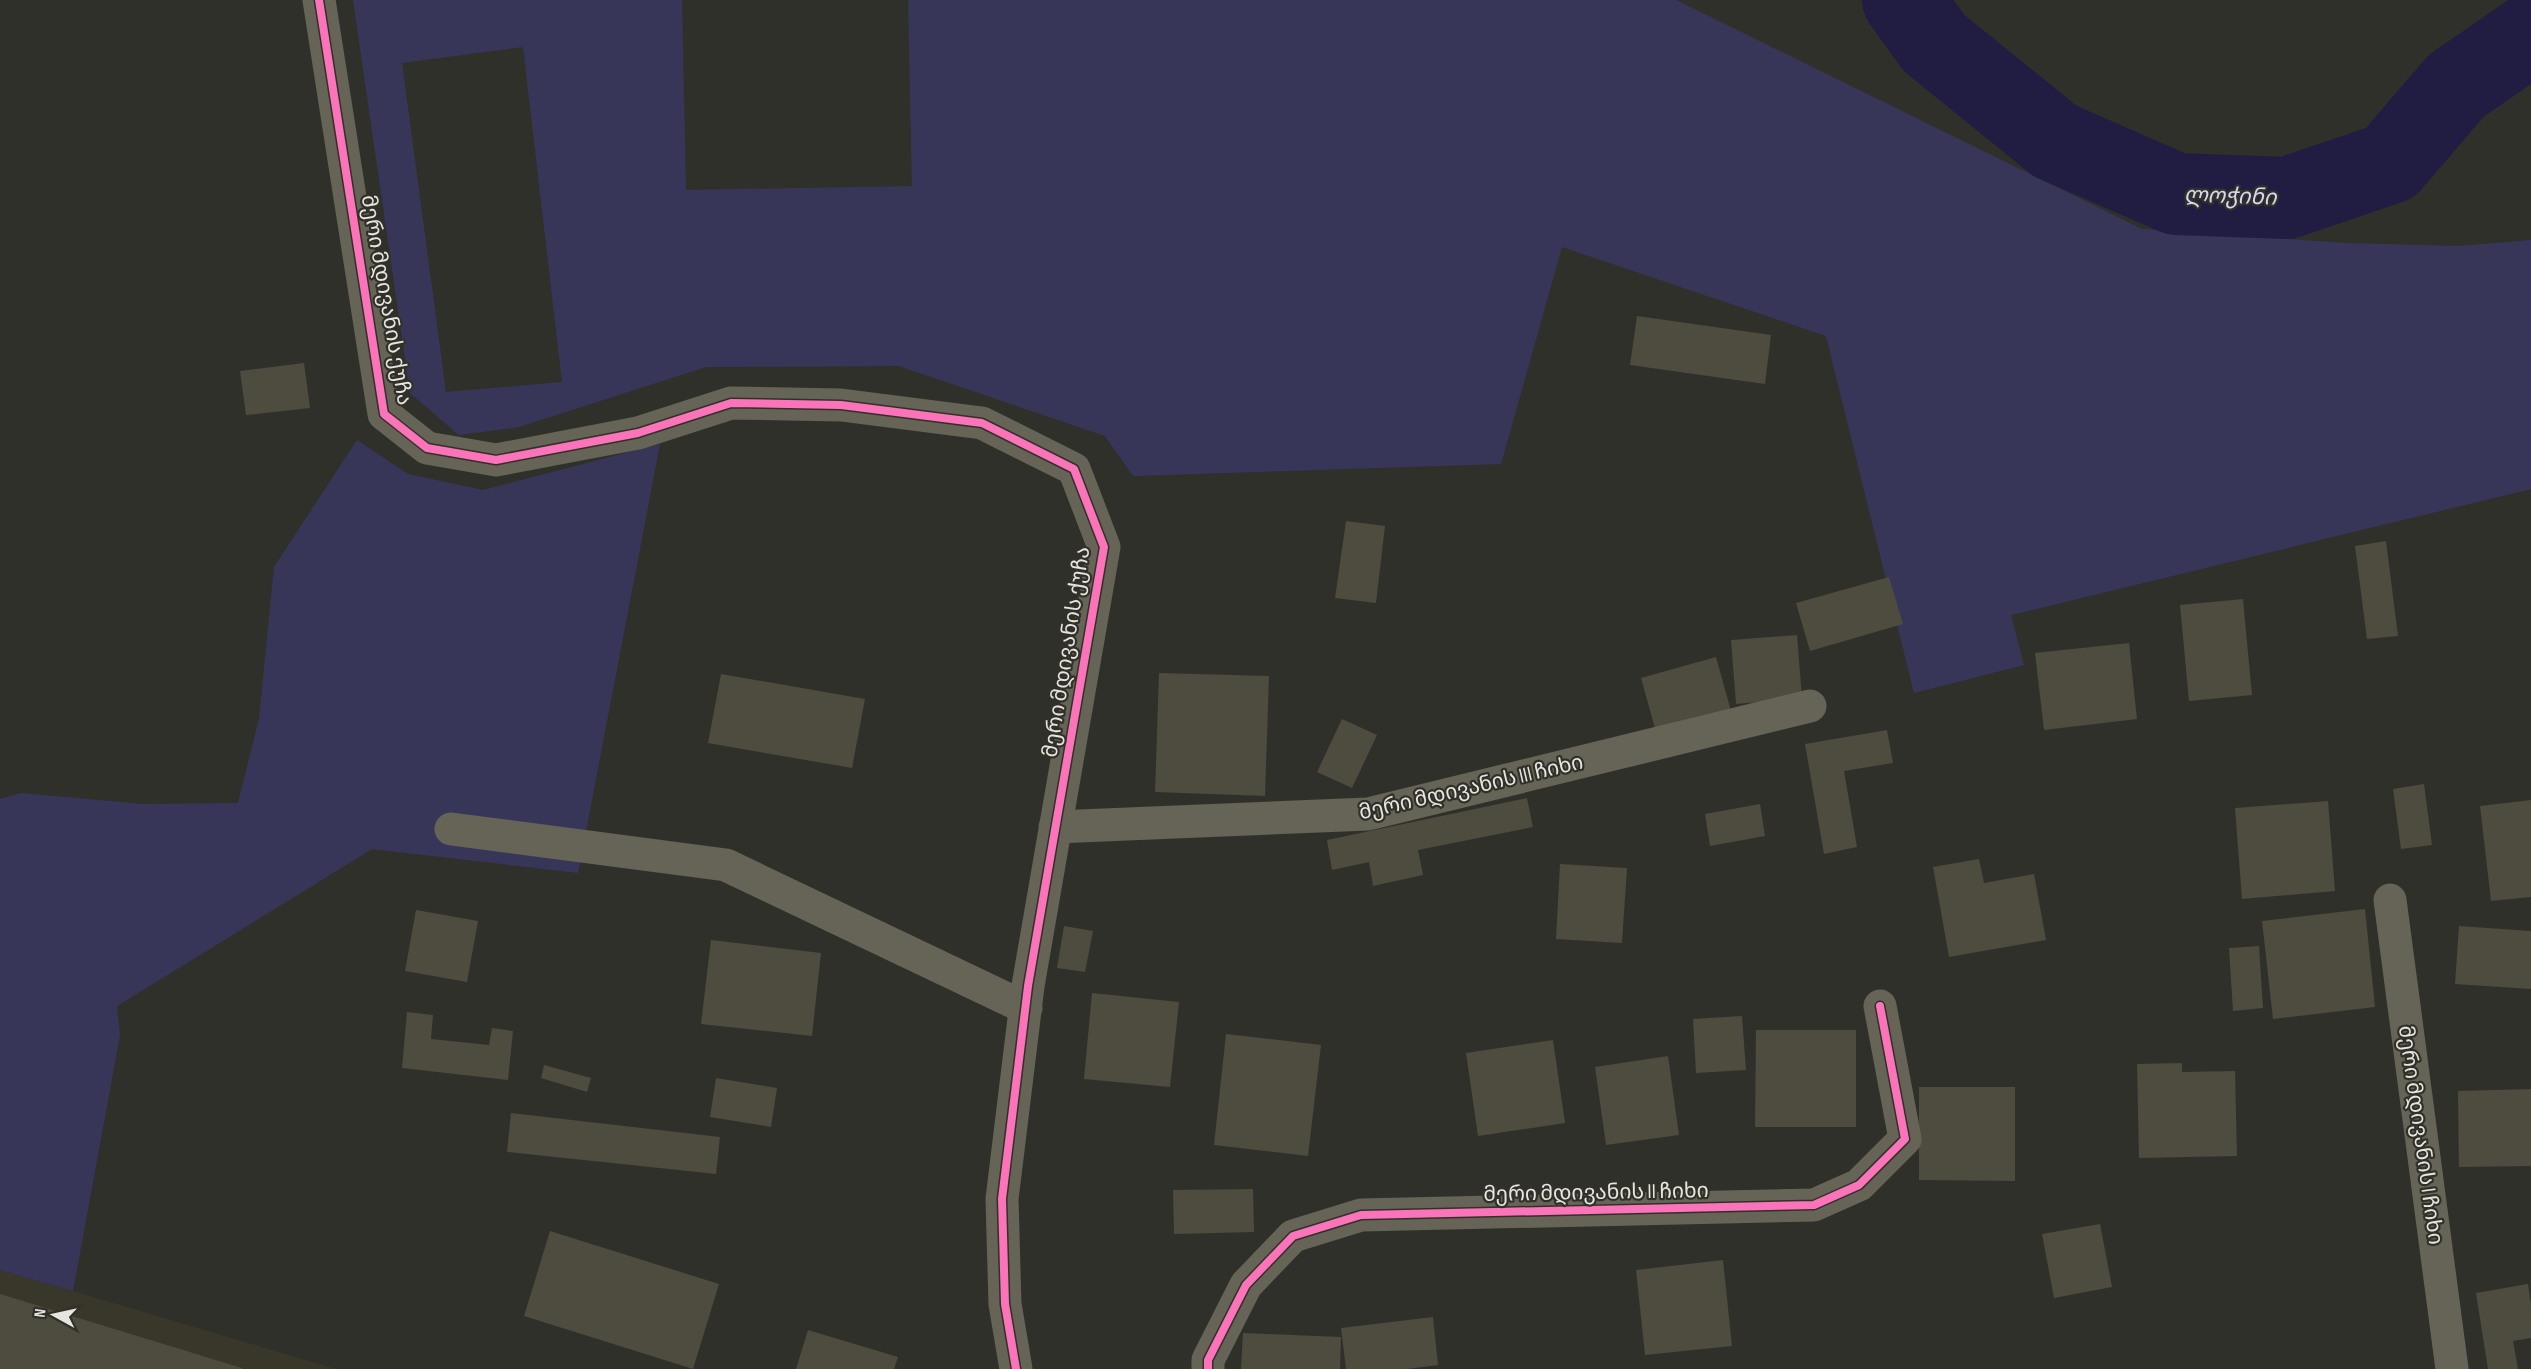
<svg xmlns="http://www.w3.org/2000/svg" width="2531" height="1369" font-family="'Sofia Sans Condensed','Noto Sans Georgian',sans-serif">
<rect width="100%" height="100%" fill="#30302b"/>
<path fill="#39362a" d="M0 1270 73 1291 336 1369H0Z"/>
<path fill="#383658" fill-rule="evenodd" d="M353 0H682L686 190 912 186 908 0H1676L2142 229 2346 243 2459 246 2531 240V489L2011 615 2024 665 1914 693 1826 336 1562 247 1501 464 1133 476 1105 436 899 366 706 367 519 427 459 435 410 393ZM523 47 562 382 446 392 402 63Z
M357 440 408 474 483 490 660 444 578 873 372 849 117 1006 120 1035 73 1291 0 1270V799L21 793 143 804 238 803 259 719 274 567Z"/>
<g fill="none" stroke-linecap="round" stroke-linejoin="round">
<path stroke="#211c42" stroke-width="82" d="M1903 0 1934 43 2055 141 2176 194 2287 198 2390 163 2456 86 2531 34"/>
</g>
<path fill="#4e4b3f" d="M1637 316 1771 335 1765 384 1630 365Z
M304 363 310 408 246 415 240 371Z
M1346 521 1385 526 1376 603 1335 598Z
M2386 541 2398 636 2367 639 2355 546Z
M1889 577 1903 624 1810 651 1796 603Z
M2243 599 2252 695 2189 701 2180 605Z
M1797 635 1802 698 1736 704 1731 640Z
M2129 643 2137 719 2044 730 2035 653Z
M1716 657 1731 711 1656 732 1641 678Z
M1159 673 1269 676 1265 796 1155 792Z
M721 674 865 699 852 768 708 743Z
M1342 719 1377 735 1352 788 1317 772Z
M1887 730 1893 763 1844 771 1857 847 1824 854 1805 744Z
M2424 784 2432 845 2401 849 2393 789Z
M1527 798 1533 827 1418 850 1423 875 1373 886 1369 862 1332 870 1327 840Z
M2531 800V897L2491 901 2480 806Z
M2328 801 2335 891 2242 899 2235 808Z
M1760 804 1765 836 1710 846 1705 814Z
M1979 859 1984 883 2034 874 2046 940 1949 957 1933 867Z
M1560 864 1627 868 1622 943 1556 939Z
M2365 909 2375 1007 2273 1019 2262 921Z
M416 910 478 921 467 982 405 971Z
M1064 926 1093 931 1085 972 1057 968Z
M2459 926 2531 931V989L2455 984Z
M711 940 821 953 812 1036 701 1024Z
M2259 946 2263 1008 2233 1011 2229 948Z
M1092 993 1179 1002 1170 1087 1084 1079Z
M407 1012 433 1015 431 1039 489 1045 492 1028 513 1031 508 1080 402 1068Z
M1742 1016 1746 1070 1696 1073 1693 1019Z
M1756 1030H1856V1127H1755Z
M1226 1034 1321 1045 1308 1156 1214 1145Z
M1553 1040 1565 1123 1478 1136 1466 1053Z
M1668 1056 1679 1135 1606 1145 1595 1067Z
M2182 1063V1072L2235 1071 2237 1156 2139 1158 2137 1064Z
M544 1065 591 1078 587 1092 541 1078Z
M716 1078 777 1088 771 1127 710 1117Z
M1919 1087H2015V1181L1919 1180Z
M2531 1089V1166L2459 1167 2458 1091Z
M511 1113 720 1137 716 1174 507 1152Z
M1253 1189 1254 1232 1174 1234 1173 1190Z
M2100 1224 2112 1287 2054 1298 2042 1234Z
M550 1231 719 1284 693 1369 524 1316Z
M1723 1260 1732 1346 1645 1355 1636 1270Z
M2528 1284 2531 1305V1338L2513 1341 2518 1369H2488L2476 1293Z
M0 1294 242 1368V1369H0Z
M1433 1317 1438 1365 1407 1369H1346L1341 1328Z
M808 1330 898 1357 894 1369H796Z
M1243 1333 1341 1337 1340 1369H1241Z"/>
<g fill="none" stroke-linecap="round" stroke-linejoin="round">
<path stroke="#666456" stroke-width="33" d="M319 0 384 414 427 448 496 460 638 433 731 403 841 405 982 423 1074 469 1104 547 1028 986 1002 1199 1005 1304 1016 1369
M1055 827 1368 814 1810 706
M451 829 726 865 1026 1008
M2390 900 2452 1369
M1208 1369V1360L1246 1285 1293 1236 1361 1215 1814 1205 1859 1185 1905 1139 1880 1006"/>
<g stroke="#323129" stroke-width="11">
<path id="cycleway" d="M319 0 384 414 427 448 496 460 638 433 731 403 841 405 982 423 1074 469 1104 547 1028 986 1002 1199 1005 1304 1016 1369
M1208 1369V1360L1246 1285 1293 1236 1361 1215 1814 1205 1859 1185 1905 1139 1880 1006"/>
</g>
<use href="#cycleway" stroke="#fb73b8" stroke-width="8"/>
</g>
<g text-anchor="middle" stroke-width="4.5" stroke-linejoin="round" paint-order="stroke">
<g font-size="21" fill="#e6e5e0" stroke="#323129">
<text transform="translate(387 300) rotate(80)" y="7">მერი მდივანის ქუჩა</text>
<text transform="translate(1066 652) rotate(-81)" y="7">მერი მდივანის ქუჩა</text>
<text transform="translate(1471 787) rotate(-13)" y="7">მერი მდივანის III ჩიხი</text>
<text transform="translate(2421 1135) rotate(82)" y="7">მერი მდივანის I ჩიხი</text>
<text transform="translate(1596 1192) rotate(-1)" y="7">მერი მდივანის II ჩიხი</text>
</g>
<g font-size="22" font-style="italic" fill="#d6d6f5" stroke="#323129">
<text transform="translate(2230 195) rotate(2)" y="8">ლოჭინი</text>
</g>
</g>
<g transform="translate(54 1315) rotate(278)" stroke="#323129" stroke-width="4.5" paint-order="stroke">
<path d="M0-4.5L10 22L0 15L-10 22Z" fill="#e6e5e0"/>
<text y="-9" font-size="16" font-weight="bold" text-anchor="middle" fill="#e6e5e0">N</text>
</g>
</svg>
